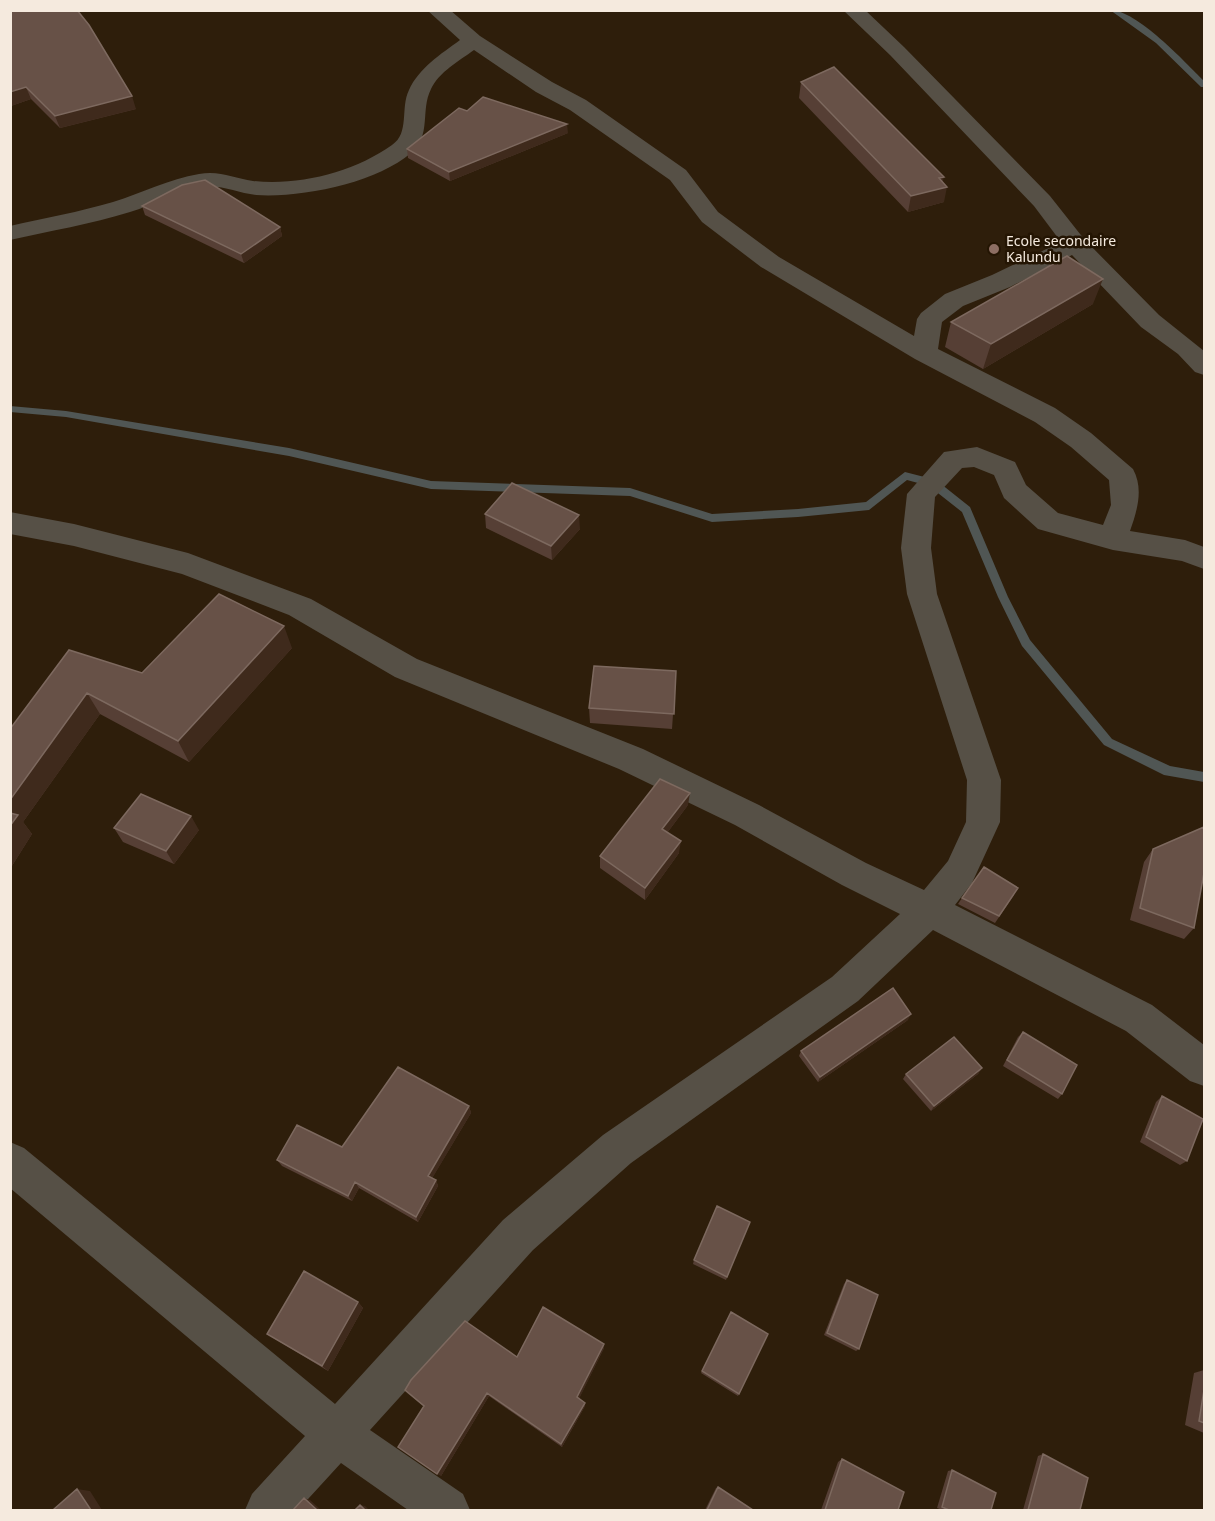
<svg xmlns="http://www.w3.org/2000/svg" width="1215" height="1521" font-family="'Noto Sans',sans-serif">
<rect width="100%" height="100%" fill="#2e1e0b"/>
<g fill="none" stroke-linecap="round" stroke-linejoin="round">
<path fill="#505654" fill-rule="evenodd" d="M1110 10C1137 10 1185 62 1204 81V87H1201L1156 43Z
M10 406 66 411 289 448 431 481 630 488 712 514 798 509 866 502 905 472 936 480 970 507 1008 597 1030 640 1112 739 1170 766 1204 772V782L1164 775 1104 745 1022 646 998 597 962 512 929 486 907 480 869 510 798 517 712 522 630 496 431 489 289 456 66 417 10 412Z"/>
<path fill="#565046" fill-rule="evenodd" d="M427 10H450L480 36 552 82 586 100 686 170 718 212 779 257 914 336 917 319 921 313 945 294 992 275 1061 242 1034 206 890 55 843 10H865L904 47 1050 196 1084 239 1159 315 1204 351V375L1195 372 1178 354 1141 327 1072 255 1010 287 963 306 942 322 938 349 1055 408 1091 433 1133 469C1144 489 1137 511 1130 531L1185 540 1204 547V569L1182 561 1113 550 1038 529 1004 498 994 475 974 467 962 468 935 497 931 548 937 594 1001 780 1000 822 972 883 955 905 1152 1005 1204 1045V1086L1190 1081 1126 1031 933 930 858 1001 631 1163 533 1250 370 1430 463 1494 470 1510H408L341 1463 298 1510H245L252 1494 305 1436 10 1188V1142L24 1148 335 1404 503 1220 603 1135 832 977 900 914 842 885 735 825 619 769 395 677 289 615 182 574 74 546 10 534V512L74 524 188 553 311 599 417 659 643 749 759 805 866 863 924 890 948 861 966 822 967 780 907 594 901 548 907 494 944 452 977 447 1015 462 1026 485 1058 513 1103 525 1111 505 1109 480 1071 447 1035 422 915 359 761 267 702 222 670 180 570 110 536 92 474 50C459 61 439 72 431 89 420 111 432 135 411 153 376 183 302 198 256 195 236 193 219 183 198 188 175 193 153 205 130 212 91 224 50 231 10 240V226C45 218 79 212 113 202 142 193 169 179 199 174 219 170 234 178 253 181 300 186 354 172 392 145 410 133 400 108 409 90 419 68 441 54 460 40Z"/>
</g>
<path fill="#563f35" d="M10 10 136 109 60 128 31 99 11 106Z
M801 82 943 181 944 202 908 212 799 98Z
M568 133 450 181 408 158 407 149Z
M142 206 280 227 282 236 244 263 145 215Z
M1093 304 983 369 945 347 951 322Z
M485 514 580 529 552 560 486 528Z
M292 648 189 762 100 714 23 822 32 834 10 869V729L69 650 142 673Z
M676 671 672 729 590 723 589 708Z
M688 805 667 833 679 853 645 900 600 868V856Z
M114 828 199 830 174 864 123 842Z
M1153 849 1194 928 1184 939 1130 920 1144 862Z
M1014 895 995 923 958 904 962 898Z
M908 1020 818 1082 799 1056 801 1051Z
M1023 1032 1062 1094 1058 1099 1003 1066 1018 1037Z
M982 1068 978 1074 931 1111 903 1079 906 1074Z
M1162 1096 1187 1161 1180 1165 1140 1142 1156 1102Z
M469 1106 471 1113 432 1178 436 1180 438 1186 418 1222 359 1188 352 1201 282 1166 277 1160 342 1147Z
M750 1222 726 1280 693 1264 694 1260Z
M847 1280 859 1349 856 1351 824 1335 844 1284Z
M358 1302 363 1308 328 1371 267 1334Z
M731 1312 739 1394 738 1396 701 1373Z
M604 1344V1348L579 1398 585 1406 562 1447 489 1396 441 1476 424 1406 517 1357Z
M1204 1370V1433L1185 1425 1194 1373Z
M1043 1454 1080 1510H1023L1038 1456Z
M842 1459 898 1510H821L838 1462Z
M952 1470 991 1510H943L937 1508 948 1471Z
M718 1487 753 1510H705L716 1488Z"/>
<path fill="#3f2a1c" d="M26 87 31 99 11 106 10 92Z
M132 96 136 109 60 128 55 116Z
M567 124 568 133 450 181 449 172Z
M944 177 941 188 947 187 944 202 908 212 911 196 939 178Z
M280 227 282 236 244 263 241 254Z
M1103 279 1093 304 983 369 991 344Z
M579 515 580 529 552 560 551 546Z
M284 626 292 648 189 762 178 741Z
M87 693 100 714 23 822 32 834 10 869V800Z
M690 793 688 805 661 841 662 829Z
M191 816 199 830 174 864 166 851Z
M681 841 679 853 645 900V888Z
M911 1014 908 1020 818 1082 820 1077Z
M982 1068 978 1074 931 1111 934 1106Z
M469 1106 471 1113 430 1182 428 1176Z
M436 1180 438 1186 418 1222 416 1217Z
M355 1182 359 1188 352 1201 348 1196Z
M358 1302 363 1308 328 1371 322 1366Z
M604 1344V1348L578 1401 577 1397Z
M487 1393 489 1396 441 1476 437 1474Z
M585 1403V1406L562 1447 561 1444Z
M77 1489 90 1491 102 1510H91Z
M304 1498 310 1500 321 1510H317Z
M360 1505 365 1506 369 1510H365Z"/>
<path fill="#675147" stroke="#7d695f" stroke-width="1.5" d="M10 10H77L89 25 132 96 55 116 26 87 10 92Z
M834 67 944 177 939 178 947 187 911 196 801 82Z
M483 97 567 124 449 172 407 149 459 108 467 111Z
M205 180 280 227 241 254 142 206 182 185Z
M1067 256 1103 279 991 344 951 322Z
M512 483 579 515 551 546 485 514Z
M219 594 284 626 178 741 87 693 10 800V729L69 650 142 673Z
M594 666 676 671 674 714 589 708Z
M660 779 690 793 662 829 681 841 645 888 600 856Z
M141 794 191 816 166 851 114 828Z
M10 813 18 815 10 826Z
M1204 827V873L1194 928 1140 908 1153 849Z
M984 867 1018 888 999 916 962 898Z
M893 988 911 1014 820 1077 801 1051Z
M1023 1032 1077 1065 1062 1094 1007 1060Z
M954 1037 982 1068 934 1106 906 1074Z
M398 1067 469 1106 428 1176 436 1180 416 1217 355 1182 348 1196 277 1160 297 1125 342 1147Z
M1162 1096 1203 1119 1187 1161 1146 1137Z
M717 1206 750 1222 727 1277 694 1260Z
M304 1271 358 1302 322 1366 267 1334Z
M847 1280 878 1295 859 1349 827 1333Z
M543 1307 604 1344 577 1397 585 1403 561 1444 487 1393 437 1474 398 1447 424 1406 405 1390 411 1380 465 1321 517 1357Z
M731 1312 768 1334 739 1394 702 1371Z
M1204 1390V1423L1199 1421Z
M1043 1454 1088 1478 1080 1510H1028Z
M842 1459 904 1492 898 1510H825Z
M952 1470 996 1493 991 1510H949L942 1507Z
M718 1487 753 1510H707Z
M77 1489 91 1510H53Z
M304 1498 317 1510H290H293Z
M360 1505 365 1510H355Z"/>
<circle fill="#8d6e63" stroke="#241503" stroke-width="2" cx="994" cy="249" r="6"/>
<g text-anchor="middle" stroke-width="5" stroke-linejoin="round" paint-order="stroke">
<g font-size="14" fill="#f5eade" stroke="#241503" text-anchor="start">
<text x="1006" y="246">Ecole secondaire<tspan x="1006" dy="16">Kalundu</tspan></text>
</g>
</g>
<rect width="1215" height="1521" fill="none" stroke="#f5eade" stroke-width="24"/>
</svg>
